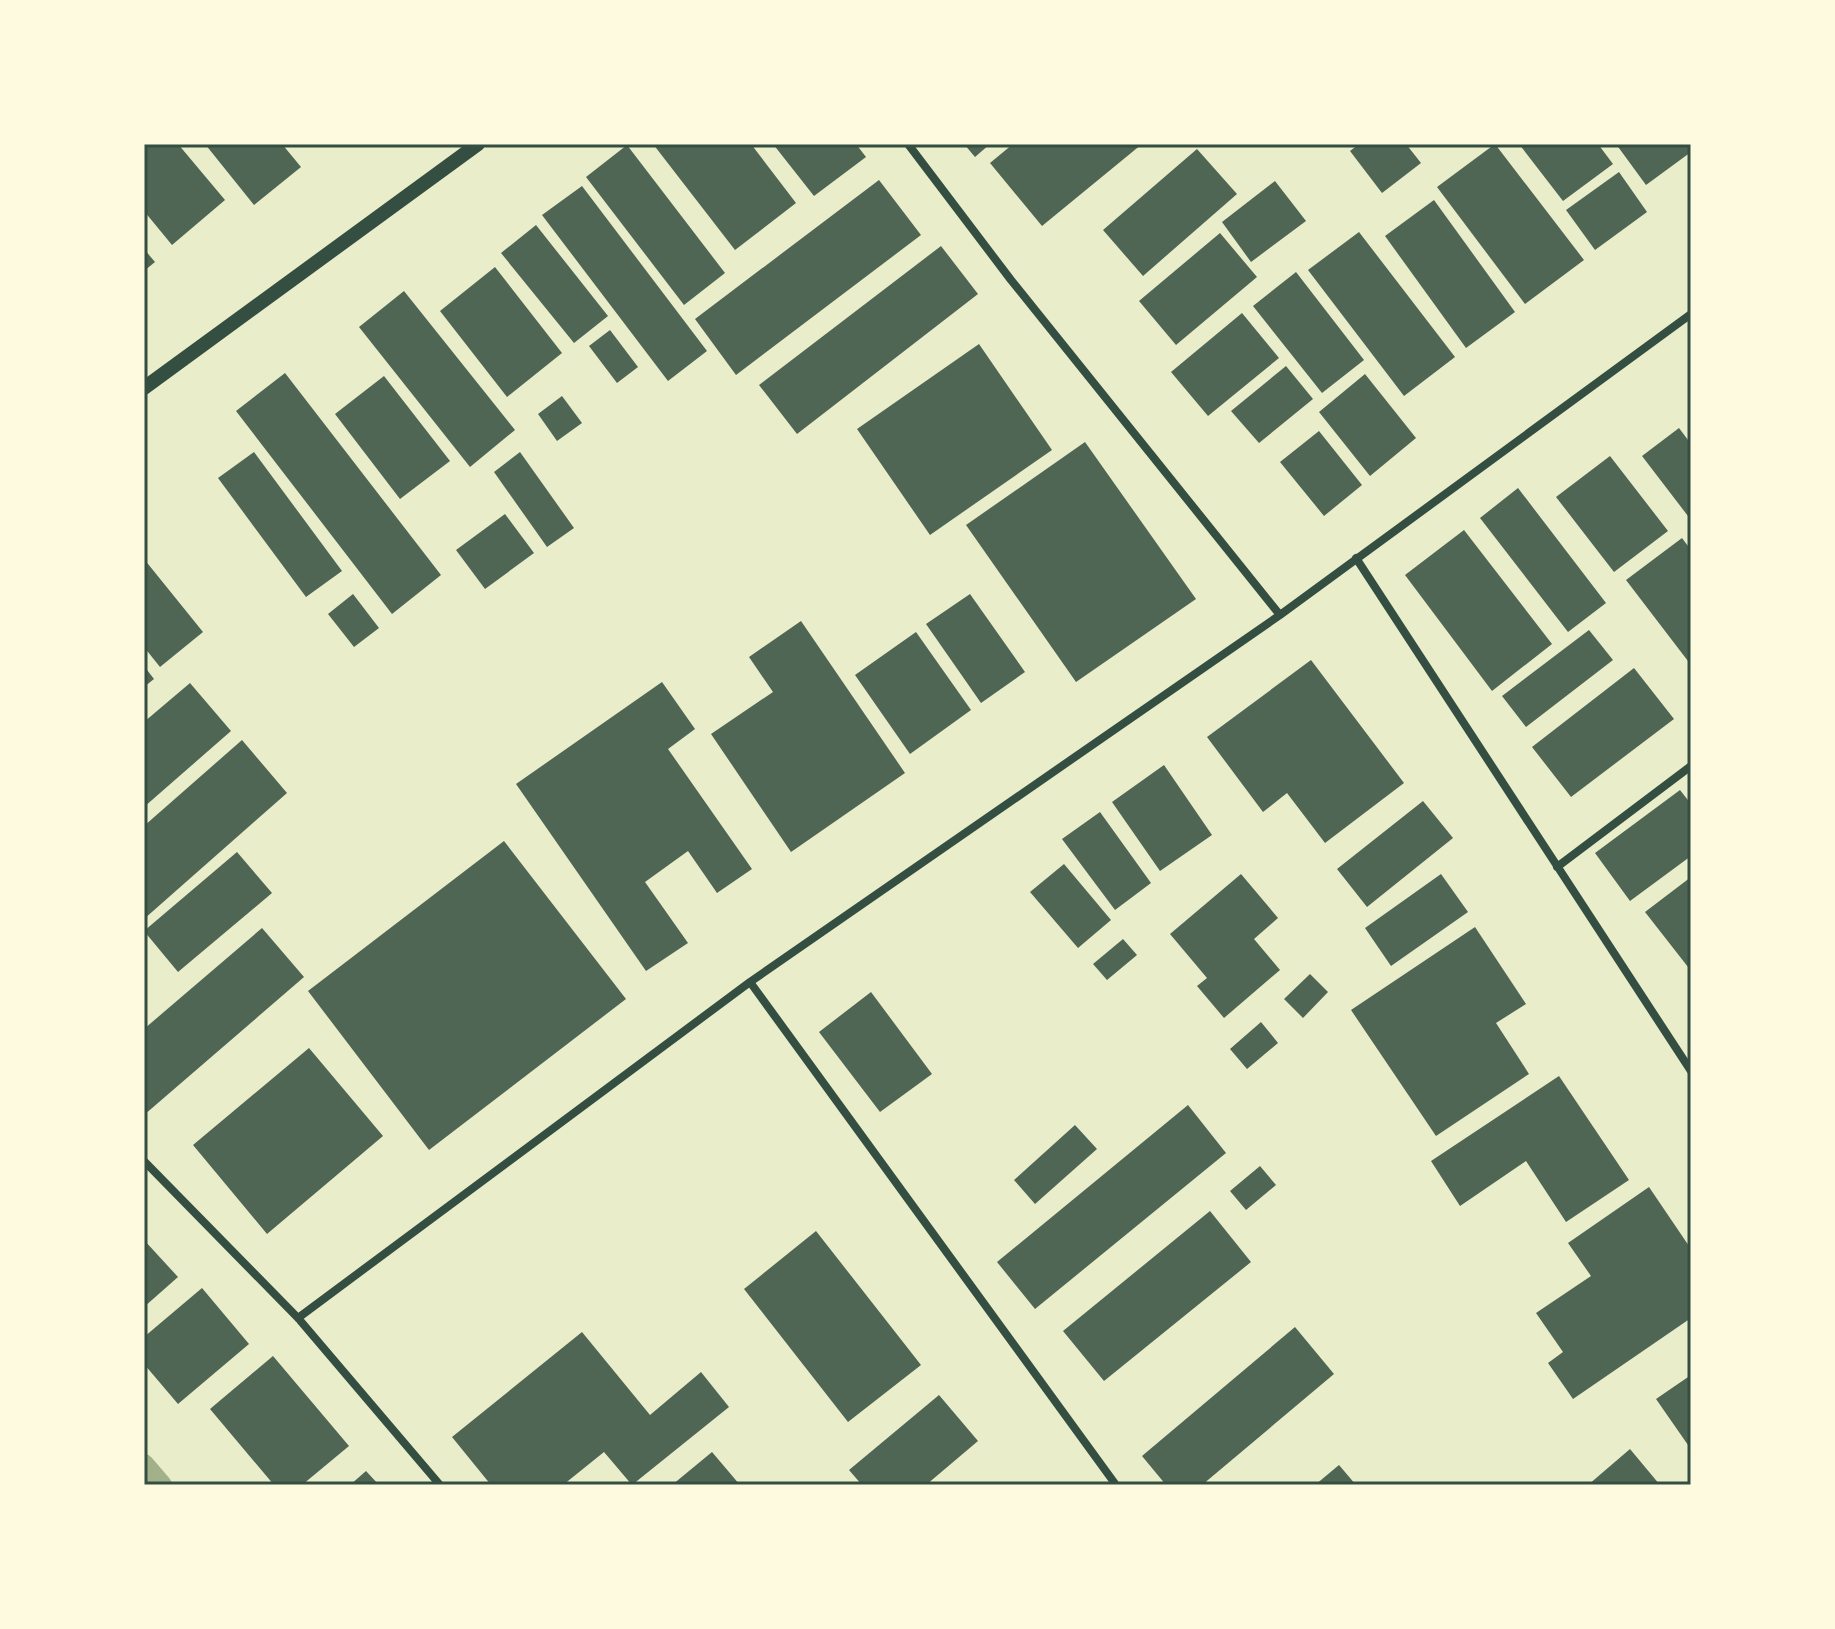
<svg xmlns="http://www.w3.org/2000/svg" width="1835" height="1629" font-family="Figtree,sans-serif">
<rect width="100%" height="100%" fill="#e9edc9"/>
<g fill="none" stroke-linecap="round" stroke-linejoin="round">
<path stroke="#a3b18a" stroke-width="20" d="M144 1464 162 1485"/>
</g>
<path fill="#4f6655" d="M144 144H178L225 200 172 245 144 211Z
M205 144H282L301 167 254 205Z
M653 144H751L796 203 735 250Z
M773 144H856L866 157 814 196Z
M964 144H990L975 157Z
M1013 144H1142L1042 226 990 163Z
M1359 144H1406L1421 163 1382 193 1350 151Z
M1495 144 1584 260 1525 304 1437 187Z
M1519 144H1598L1613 164 1563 201Z
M1616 144H1691V152L1646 185Z
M627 145 725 273 684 305 586 177Z
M1197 149 1237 194 1143 276 1103 230Z
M1619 172 1647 212 1595 250 1566 210Z
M879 180 921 235 736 375 695 319Z
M1275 181 1306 221 1251 262 1222 222Z
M582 186 707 351 668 381 542 215Z
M1434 200 1515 312 1466 348 1385 236Z
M536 225 608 316 574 343 501 253Z
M1359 232 1455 357 1404 396 1308 270Z
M1220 233 1257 277 1176 345 1139 301Z
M941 246 978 294 797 434 759 385Z
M144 249 155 262 144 271Z
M495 267 562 353 507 397 440 311Z
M1296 272 1364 360 1322 393 1253 306Z
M404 291 515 430 470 467 359 327Z
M1242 313 1279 358 1208 416 1171 372Z
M610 330 638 367 617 383 589 346Z
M979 344 1052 450 930 535 857 429Z
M1286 366 1313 399 1259 443 1231 411Z
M285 373 441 575 392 614 236 411Z
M1365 374 1416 438 1370 476 1319 412Z
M384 376 450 461 400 499 335 414Z
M562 396 582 423 557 441 538 414Z
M1679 428 1691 444V520L1642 456Z
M1319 431 1362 485 1324 516 1280 462Z
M1085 442 1196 599 1076 682 966 525Z
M254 452 342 571 306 597 218 478Z
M520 452 574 528 547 547 494 472Z
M1610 456 1668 531 1614 572 1556 497Z
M1518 488 1606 603 1568 632 1480 518Z
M505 514 534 553 485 589 456 550Z
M1464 530 1552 644 1492 691 1405 575Z
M1682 538 1691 550V665L1626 580Z
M144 559 203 632 160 667 144 647Z
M353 594 379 628 354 647 328 614Z
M970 594 1025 672 981 703 926 624Z
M801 621 905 773 791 852 711 734 773 692 749 657Z
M1589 630 1613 660 1526 727 1502 696Z
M916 632 971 710 910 754 855 675Z
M1311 660 1404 783 1325 843 1287 793 1263 812 1207 737Z
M144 666 154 679 144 687Z
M1634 668 1674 719 1571 797 1532 747Z
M662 682 695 729 668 749 752 869 717 893 688 851 645 882 688 943 646 971 516 784Z
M190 683 231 731 144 807V722Z
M242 740 287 793 144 919V826Z
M1164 765 1212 835 1160 871 1112 802Z
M1680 790 1691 804V856L1630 901 1595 853Z
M1423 801 1453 838 1367 907 1337 869Z
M1100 812 1151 883 1115 910 1062 839Z
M504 841 626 999 429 1150 308 991Z
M237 852 272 893 178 972 144 931Z
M1064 864 1111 920 1078 948 1030 892Z
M1241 874 1278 918 1254 939 1280 970 1224 1018 1197 986 1207 978 1170 934Z
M1441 874 1468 912 1391 966 1365 928Z
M1691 877V965L1688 967 1645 912Z
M1475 927 1526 1004 1496 1023 1529 1074 1436 1136 1351 1010Z
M262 928 304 977 144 1115V1029Z
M1123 939 1137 955 1107 980 1093 964Z
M1310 974 1328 992 1303 1018 1284 999Z
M871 992 932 1074 880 1112 819 1032Z
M1261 1022 1278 1043 1247 1069 1230 1049Z
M309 1048 383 1136 267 1234 193 1145Z
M1559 1076 1629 1180 1566 1222 1526 1161 1460 1206 1431 1161Z
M1188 1105 1226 1153 1035 1309 997 1262Z
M1075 1125 1097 1149 1035 1204 1014 1180Z
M1260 1166 1276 1185 1246 1210 1230 1191Z
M1649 1187 1691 1249V1318L1573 1399 1548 1363 1563 1352 1536 1313 1591 1276 1568 1243Z
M1210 1211 1251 1262 1104 1381 1063 1331Z
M816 1231 921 1365 848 1422 744 1289Z
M144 1240 178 1277 144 1307Z
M202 1288 249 1344 178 1404 144 1364V1337Z
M1295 1327 1334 1374 1202 1485H1166L1142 1456Z
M582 1332 650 1415 701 1372 729 1407 632 1485 604 1452 563 1485H491L452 1437Z
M273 1356 349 1446 302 1485H274L210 1409Z
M1691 1375V1443L1688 1445 1656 1399Z
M939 1395 978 1441 926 1485H862L849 1470Z
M1630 1449 1660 1485H1588Z
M712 1452 740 1485H672Z
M1339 1465 1356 1485H1315Z
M366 1471 379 1485H350Z"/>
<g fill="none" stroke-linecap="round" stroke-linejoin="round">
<path stroke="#344e41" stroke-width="8" d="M908 144 1011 280 1280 615
M1356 558 1691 1071
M1557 867 1691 766
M750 982 1116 1485
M144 1161 298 1318 440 1485
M298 1318 750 982 1280 615 1691 314"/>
<path stroke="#344e41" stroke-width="14" d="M144 388 478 144"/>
</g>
<rect width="1835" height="1629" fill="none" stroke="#fefae0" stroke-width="292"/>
<rect x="146" y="146" width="1543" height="1337" fill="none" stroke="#344e41" stroke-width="3"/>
</svg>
